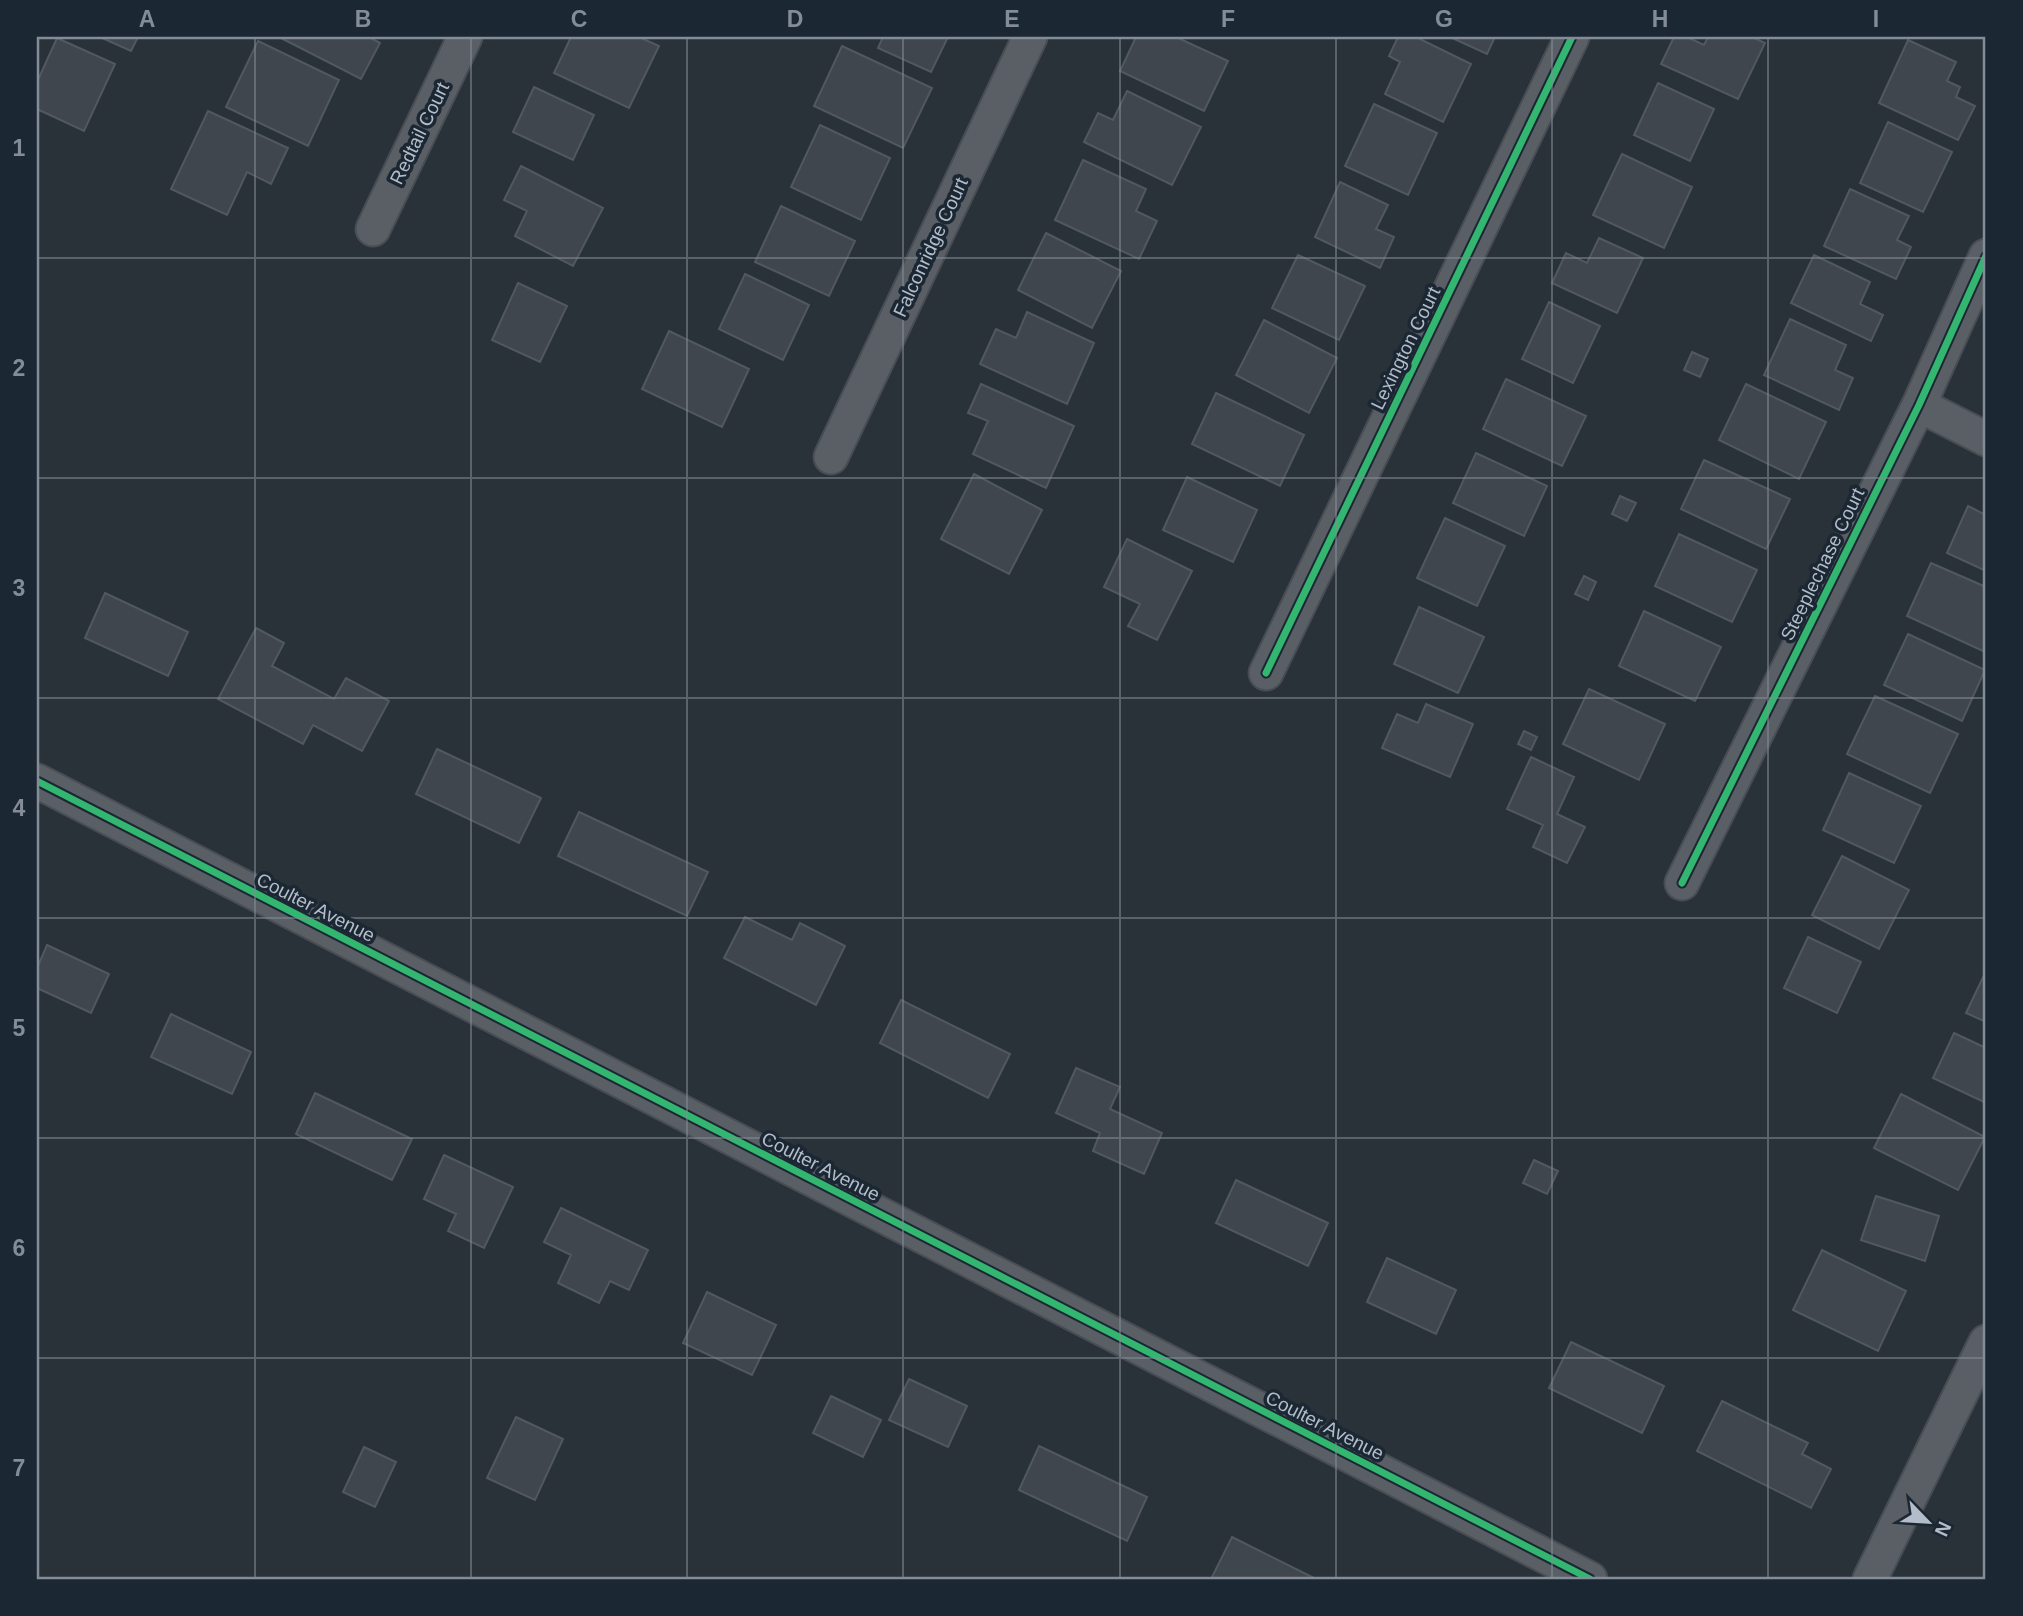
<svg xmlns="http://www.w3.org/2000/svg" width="2023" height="1616" font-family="Arial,sans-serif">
<rect width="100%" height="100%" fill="#293139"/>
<path fill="#40464d" stroke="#515860" stroke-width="2" d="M100 37H138L131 51Z
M279 37H369L380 43 361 79Z
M571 37H639L659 46 629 108 554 73Z
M883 37H948L931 72 878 48Z
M1136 37H1176L1228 61 1204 111 1120 71Z
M1398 37H1416L1471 64 1443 122 1385 94 1400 62 1389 56Z
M1450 37H1495L1487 54Z
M1674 37H1687L1704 45 1708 37H1752L1765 43 1738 99 1661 64Z
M57 38 115 64 84 131 37 109V82Z
M1908 40 1956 62 1947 81 1960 87 1956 97 1975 106 1958 140 1879 103Z
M258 41 339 80 308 146 226 107Z
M842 46 932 88 903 148 814 106Z
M1658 83 1714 109 1690 161 1634 135Z
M534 87 594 115 573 160 513 132Z
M1127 91 1201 127 1172 185 1084 142 1098 113 1113 120Z
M1374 104 1437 133 1408 195 1345 166Z
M208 111 288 148 271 184 247 172 227 215 171 189Z
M1888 122 1952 152 1923 212 1860 183Z
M820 125 890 158 861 220 791 187Z
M1622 154 1692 187 1664 248 1593 215Z
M1083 160 1146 189 1136 211 1157 221 1139 259 1055 220Z
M521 166 603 208 573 266 515 236 527 211 504 200Z
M1340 182 1388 205 1376 229 1394 237 1380 268 1315 237Z
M1850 189 1909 216 1897 240 1911 247 1896 279 1824 246Z
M781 206 855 241 829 296 755 262Z
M1046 233 1121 271 1092 328 1018 290Z
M1599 238 1643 258 1617 313 1552 283 1566 253 1587 263Z
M1298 255 1365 286 1339 340 1272 308Z
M1814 255 1870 282 1860 304 1883 315 1871 341 1791 303Z
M745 274 809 305 783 360 719 329Z
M518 283 567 306 540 362 492 340Z
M1549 302 1600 326 1573 383 1522 359Z
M1027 312 1094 343 1067 404 980 364 996 329 1016 338Z
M1790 319 1846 345 1835 370 1853 378 1839 410 1764 375Z
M1264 320 1337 358 1309 413 1236 375Z
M669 331 749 369 722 427 642 389Z
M1692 352 1708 359 1700 377 1684 370Z
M1506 379 1586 416 1562 466 1483 429Z
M981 384 1074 426 1046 488 973 454 988 421 968 413Z
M1746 384 1826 422 1799 479 1719 440Z
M1216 393 1304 435 1280 486 1192 444Z
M1476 453 1547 486 1524 536 1453 503Z
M1704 460 1790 499 1766 549 1681 509Z
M974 474 1042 510 1009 574 941 539Z
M1187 477 1257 510 1233 562 1163 530Z
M1620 496 1636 503 1627 521 1612 514Z
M1968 506 1986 515V571L1947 553Z
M1445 518 1505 546 1477 606 1417 578Z
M1679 534 1757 570 1732 622 1655 586Z
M1127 539 1192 571 1157 640 1128 626 1140 604 1104 587Z
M1931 563 1986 587 1985 652 1907 616Z
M1584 576 1596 582 1588 600 1575 594Z
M105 593 188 632 168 676 85 638Z
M1419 607 1484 637 1458 693 1394 664Z
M1644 611 1721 647 1695 701 1619 666Z
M256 628 284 643 272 666 334 699 346 678 389 701 362 751 313 725 303 744 218 699Z
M1908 634 1985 670 1962 721 1884 685Z
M1589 689 1665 724 1639 780 1563 744Z
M1875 696 1958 734 1930 793 1847 754Z
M1426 704 1473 724 1450 777 1382 748 1397 714 1418 723Z
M1524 731 1537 737 1531 750 1518 744Z
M437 749 541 798 519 843 416 794Z
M1531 757 1574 777 1557 814 1585 827 1567 863 1533 847 1543 825 1507 809Z
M1849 773 1921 806 1894 863 1823 830Z
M579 812 708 872 687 916 558 856Z
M1842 856 1909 890 1879 949 1812 915Z
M745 917 792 940 800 923 845 946 816 1005 724 958Z
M1808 937 1861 962 1837 1013 1784 988Z
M47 945 109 974 91 1013 37 988V968Z
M1986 971V1022L1966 1013Z
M901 1000 1010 1054 988 1098 880 1043Z
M171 1014 251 1052 232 1094 151 1057Z
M1954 1033 1986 1048V1103L1933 1078Z
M1076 1068 1120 1087 1110 1109 1162 1133 1144 1174 1093 1151 1100 1133 1056 1113Z
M315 1093 412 1139 392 1180 296 1134Z
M1901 1094 1985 1137 1958 1190 1874 1148Z
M444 1155 513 1187 484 1248 448 1231 456 1214 424 1199Z
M1534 1160 1558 1171 1547 1194 1523 1183Z
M1236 1180 1328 1223 1308 1266 1216 1223Z
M1876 1196 1939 1216 1925 1261 1861 1240Z
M561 1208 648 1250 629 1290 610 1281 599 1303 558 1283 571 1255 544 1242Z
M1822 1250 1906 1291 1878 1351 1793 1310Z
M1387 1258 1456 1290 1436 1334 1367 1302Z
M707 1292 776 1325 752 1375 683 1343Z
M1571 1342 1664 1386 1642 1433 1549 1388Z
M909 1379 967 1406 948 1447 889 1420Z
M831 1396 881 1420 863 1457 813 1433Z
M1722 1401 1808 1443 1802 1454 1831 1469 1811 1508 1697 1451Z
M516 1417 563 1439 535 1500 487 1478Z
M1039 1446 1147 1497 1127 1541 1019 1490Z
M364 1447 396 1462 375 1507 343 1492Z
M1232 1537 1316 1579H1211Z"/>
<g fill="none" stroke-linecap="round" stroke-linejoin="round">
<g stroke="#484d53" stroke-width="37">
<path id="street" d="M373 229 465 37
M1919 405 1986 439
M831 457 1030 37
M1266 673 1572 37
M37 781 1590 1579
M1682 883 1919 405 1986 256
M1870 1579 1986 1342"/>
</g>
<use href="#street" stroke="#5a5f66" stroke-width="33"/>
<g stroke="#1c2734" stroke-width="11">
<path id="cycleway" d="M1266 673 1572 37
M37 781 1590 1579
M1682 883 1919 405 1986 256"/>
</g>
<use href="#cycleway" stroke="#33b770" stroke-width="7"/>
</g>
<path fill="none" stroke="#838c97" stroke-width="2" stroke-opacity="0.55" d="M255 37V1579M471 37V1579M687 37V1579M903 37V1579M1120 37V1579M1336 37V1579M1552 37V1579M1768 37V1579M37 258H1986M37 478H1986M37 698H1986M37 918H1986M37 1138H1986M37 1358H1986"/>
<g text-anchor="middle" stroke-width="7" stroke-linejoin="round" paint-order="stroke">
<g font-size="19" fill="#b3bdca" stroke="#1c2734">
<text transform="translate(419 133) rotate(-64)" y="7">Redtail Court</text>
<text transform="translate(930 247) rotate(-65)" y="7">Falconridge Court</text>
<text transform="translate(1405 348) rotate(-64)" y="7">Lexington Court</text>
<text transform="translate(1822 564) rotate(-64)" y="7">Steeplechase Court</text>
<text transform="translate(316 907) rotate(27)" y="7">Coulter Avenue</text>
<text transform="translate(821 1166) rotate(27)" y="7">Coulter Avenue</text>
<text transform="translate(1325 1425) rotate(27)" y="7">Coulter Avenue</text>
</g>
</g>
<rect width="2023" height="1616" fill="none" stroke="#1c2734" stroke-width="77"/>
<g transform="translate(1928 1522) rotate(115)" stroke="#1c2734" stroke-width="5" paint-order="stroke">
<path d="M0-5L12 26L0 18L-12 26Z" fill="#b3bdca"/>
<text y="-10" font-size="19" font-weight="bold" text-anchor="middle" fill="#b3bdca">N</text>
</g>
<rect x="38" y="38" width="1946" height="1540" fill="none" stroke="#838c97" stroke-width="2.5"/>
<g font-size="23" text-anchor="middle" font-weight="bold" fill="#838c97">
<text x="147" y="27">A</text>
<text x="363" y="27">B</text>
<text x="579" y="27">C</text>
<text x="795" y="27">D</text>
<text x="1012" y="27">E</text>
<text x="1228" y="27">F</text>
<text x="1444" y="27">G</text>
<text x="1660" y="27">H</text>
<text x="1876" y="27">I</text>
<text x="19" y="156">1</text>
<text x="19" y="376">2</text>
<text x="19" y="596">3</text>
<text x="19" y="816">4</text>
<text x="19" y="1036">5</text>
<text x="19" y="1256">6</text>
<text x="19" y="1476">7</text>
</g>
</svg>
